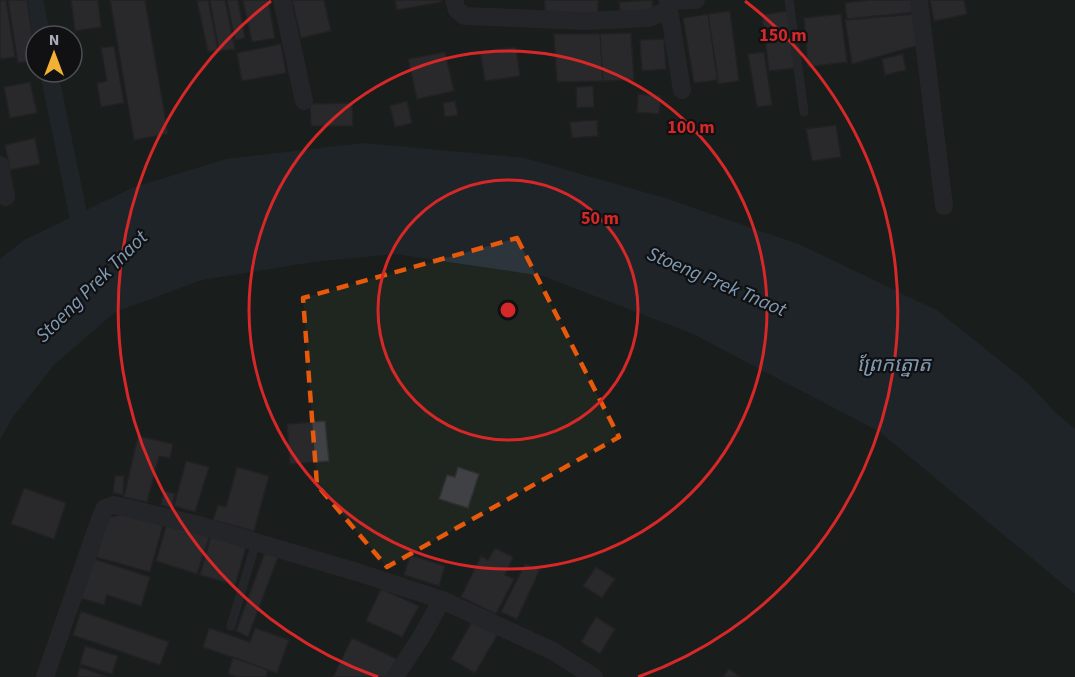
<svg xmlns="http://www.w3.org/2000/svg" width="1075" height="677" font-family="'Source Sans 3','Noto Sans Khmer',sans-serif">
<rect width="100%" height="100%" fill="#161618"/>
<path fill="#1e261f" fill-rule="evenodd" d="M0 0H1075V677H0ZM36 36H72V72H36Z"/>
<path fill="#2c353c" d="M364 143 525 158 665 198 801 245 938 311 1028 383 1056 413 1075 429V594L880 432 693 334 543 276 395 254 313 262 202 280 115 312 54 365 12 418 0 440V259L24 240 132 188 226 159Z"/>
<g fill="none" stroke-linecap="round" stroke-linejoin="round">
<path stroke="#2c353c" stroke-width="18" d="M34 0 41 36
M49 72 78 214"/>
</g>
<path fill="#404145" stroke="#303034" stroke-width="1.5" d="M0 0H6L15 57 0 59Z
M8 0H27L36 60 18 63Z
M71 0H98L101 27 75 31Z
M110 0H145L168 134 134 140Z
M208 0 218 50 208 52 197 1Z
M210 0H225L235 49 219 51Z
M227 0H238L245 38 235 40Z
M243 0H268L275 38 252 42Z
M292 0H324L331 31 301 38Z
M395 0H441L442 2 397 10Z
M545 0H598V17H545Z
M652 0 654 16H621L619 2Z
M870 0H914L916 12 847 19 845 3Z
M930 0H964L967 14 934 21Z
M730 11 739 81 718 84 708 14Z
M787 11 795 68 769 71 762 15Z
M708 14 718 80 694 83 683 18Z
M841 14 847 62 808 67 804 18Z
M916 14 919 45 852 64 845 20Z
M631 33 634 80 603 81 600 34Z
M554 34H600L603 81 557 82Z
M664 39 666 69 642 71 640 40Z
M281 44 286 73 242 81 237 53Z
M114 46 124 103 101 107 97 83 107 81 101 48Z
M516 47 520 76 485 81 480 52Z
M445 52 454 91 417 99 408 59Z
M764 52 772 105 757 107 748 54Z
M903 54 906 70 885 75 882 59Z
M30 82 37 113 10 118 4 87Z
M593 86 594 107 577 108 576 87Z
M638 94 661 96 659 114 637 112Z
M407 101 412 123 395 127 390 106Z
M455 101 458 115 445 117 443 103Z
M352 103 353 126H311L310 104Z
M597 120 598 136 572 138 570 122Z
M836 125 841 157 812 161 806 129Z
M35 138 40 164 10 170 5 145Z
M325 421 329 461 290 464 287 424Z
M138 436 173 444 170 458 159 456 147 502 124 497Z
M186 461 209 467 195 512 174 506Z
M237 467 269 476 254 531 213 520 218 505 226 507Z
M458 467 479 474 468 508 439 499 447 475 455 477Z
M115 476H124L123 495 113 493Z
M24 488 66 503 54 539 11 524Z
M164 491 175 494 172 508 161 505Z
M123 514 163 525 150 572 96 557 107 518Z
M166 526 210 535 197 574 156 561Z
M211 536 246 547 235 585 200 575Z
M495 548 513 557 505 575 514 579 496 614 461 597 481 556 488 560Z
M265 552 278 557 248 637 236 631Z
M410 555 445 566 439 586 404 575Z
M94 559 150 577 141 606 107 595 104 605 81 598Z
M525 564 540 569 517 619 501 612Z
M596 567 615 579 602 598 583 586Z
M381 589 419 606 402 637 366 621Z
M81 611 169 642 160 665 73 635Z
M596 617 615 629 600 654 581 642Z
M473 620 498 634 475 673 451 659Z
M209 628 250 642 255 628 289 640 277 673 203 647Z
M352 638 397 659 387 677H333Z
M85 646 118 656 112 674 80 664Z
M233 657 268 670 266 677H237L228 674Z
M80 667 107 677H77Z
M729 669 740 677H723Z"/>
<g fill="none" stroke-linecap="round" stroke-linejoin="round">
<path stroke="#37383d" stroke-width="9" d="M789 0 804 112
M231 626 256 542"/>
<path stroke="#37383d" stroke-width="18" d="M282 0 304 101
M454 0 457 10 465 16 586 21 648 18 669 10 668 1 696 0
M919 0 944 206
M669 10 682 90
M0 165 6 197
M45 677 100 519 105 508 114 505 198 525 360 573 442 600 553 651 594 677
M395 677 420 639 442 600"/>
</g>
<path d="M0 0H1075V677H0ZM517 238 619 437 387 567 317 485 303 298Z" fill="#161618" fill-opacity=".55" fill-rule="evenodd"/>
<path fill="none" stroke="#e8590c" stroke-width="4.5" stroke-dasharray="12 8" stroke-linejoin="round" d="M517 238 619 437 387 567 317 485 303 298Z"/>
<g fill="none" stroke="#d62828" stroke-width="3">
<circle cx="508" cy="310" r="130"/>
<circle cx="508" cy="310" r="259"/>
<path d="M378 677A389 389 0 0 1 271 1M745 1A389 389 0 0 1 638 677"/>
</g>
<g text-anchor="middle" stroke-width="4.5" stroke-linejoin="round" paint-order="stroke">
<g font-size="20" font-style="italic" fill="#7f9bb3" stroke="#111113">
<text transform="translate(717 281) rotate(23)" y="7">Stoeng Prek Tnaot</text>
<text transform="translate(91 286) rotate(-45)" y="7">Stoeng Prek Tnaot</text>
<text x="894" y="371">ព្រែកត្នោត</text>
</g>
</g>
<circle cx="508" cy="310" r="9" fill="#d62828" stroke="#111113" stroke-width="3"/>
<g font-size="18" text-anchor="middle" font-weight="bold" fill="#d62828" stroke="#111113" stroke-width="4.5" stroke-linejoin="round" paint-order="stroke">
<text x="783" y="41">150 m</text>
<text x="691" y="133">100 m</text>
<text x="600" y="224">50 m</text>
</g>
<g transform="translate(54 54)"><circle r="28" fill="#111113" stroke="#4d4f55" stroke-width="1.5"/>
<path d="M0-4.5L10 22L0 15L-10 22Z" fill="#f2b134"/>
<text y="-9" font-size="16" font-weight="bold" text-anchor="middle" fill="#a8adb8">N</text>
</g>
</svg>
